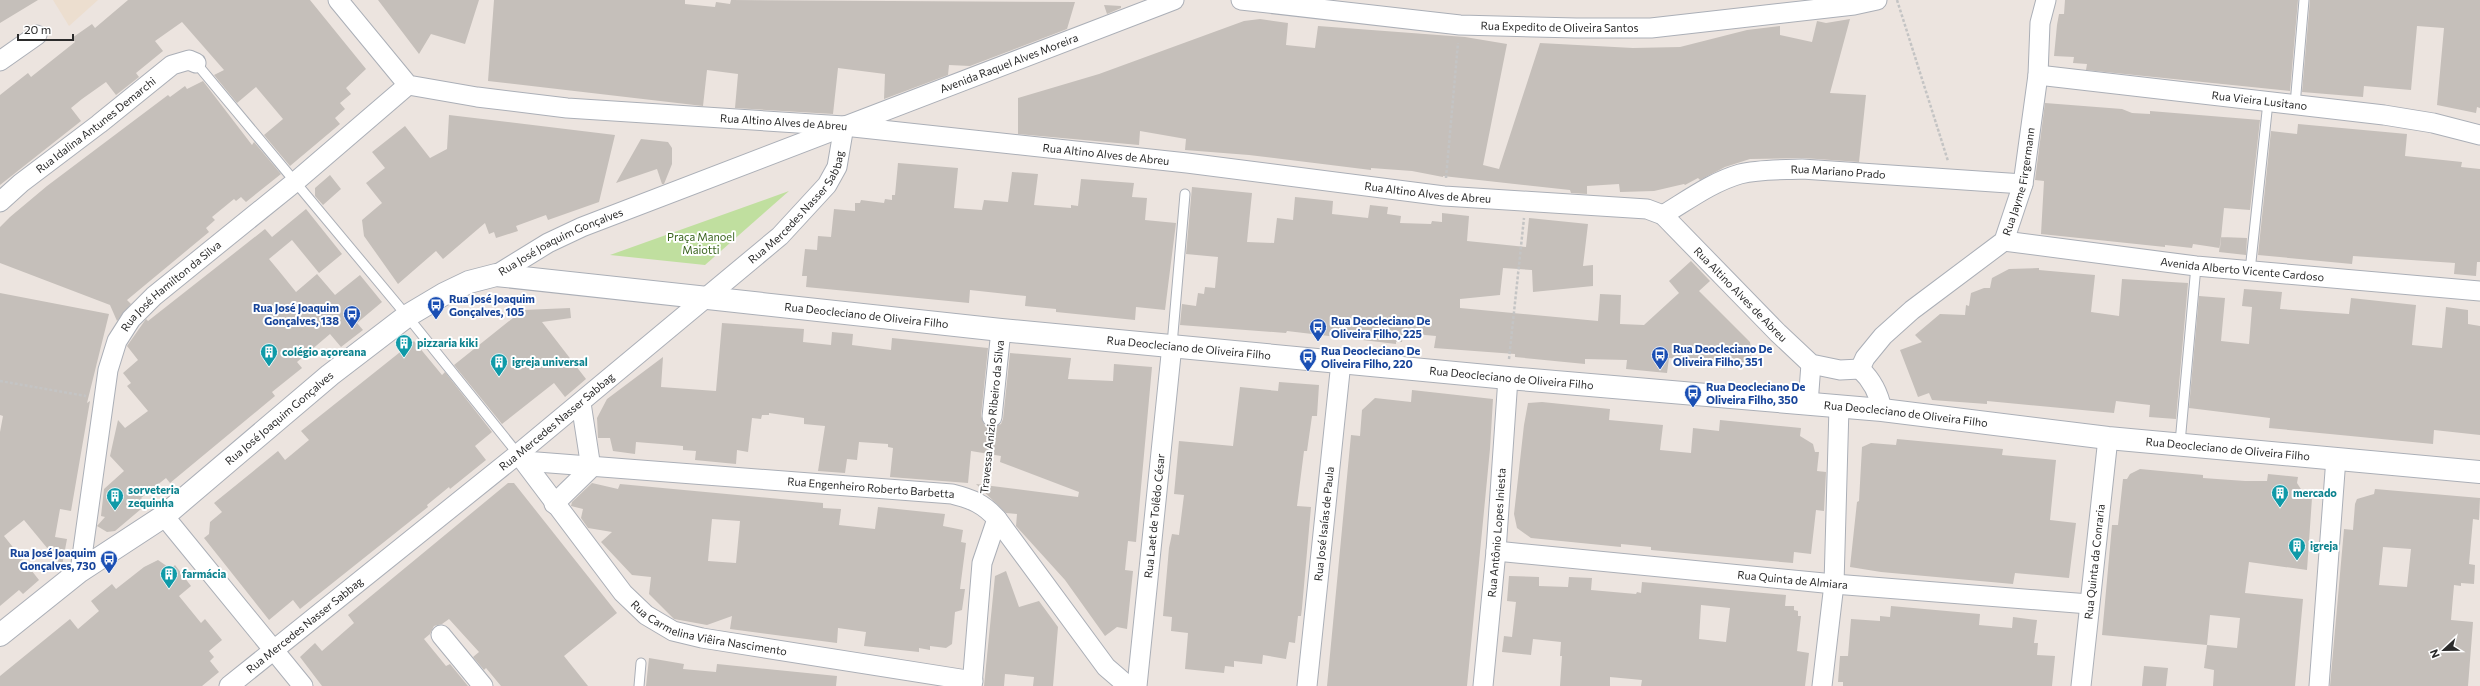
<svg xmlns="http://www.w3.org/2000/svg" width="2480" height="686" font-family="Commissioner,sans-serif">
<rect width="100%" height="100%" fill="#ece4df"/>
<path fill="#ecdecf" d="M53 0H98L69 26Z"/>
<path fill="#c0df9f" d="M789 191 705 265 610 255Z"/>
<path fill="#c5bfba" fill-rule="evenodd" d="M0 0H38L0 23Z
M128 0H310L366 69 346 88 351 94 340 103 345 109 335 118 340 124 290 166 264 135 283 119 256 87 237 103 214 75 224 70 182 22 155 41 163 51 136 73 139 77 116 95 106 82 82 99 71 108 81 121 0 185V95L28 73 31 77 75 42 72 38 92 24 95 28Z
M378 0H479L465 44 431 34 419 54Z
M494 0H685V4L715 7 716 2 730 4 731 0 1075 2 1067 29 970 66 949 65 948 75 884 99 885 74 838 68 833 114 735 108 738 74 707 70 703 106 488 81Z
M2065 0H2298L2290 91 2086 70 2087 64 2073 63 2074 57 2054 56 2057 25 2059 14H2064Z
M2310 0H2480V108L2477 107 2476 113 2437 105 2444 28 2417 26 2411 90 2364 86 2363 97 2302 92Z
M1104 5 1121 6V8L1107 14Z
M1260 19 1288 23 1286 45 1315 48 1318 26 1465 37 1507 44 1483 165 1499 169 1540 43 1633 48 1680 47 1747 30 1780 26V35L1812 42 1817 21 1826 23 1850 19 1830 93 1866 95 1859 162 1803 158 1750 159 1725 167 1700 180 1698 178 1685 185 1684 184 1654 191 1620 192 1619 184 1587 186V194L1571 193 1570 190 1443 176V177L1412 171 1371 168V170L1249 155 1185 150 1186 139 1140 131 1139 145 1018 134V98L1099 74 1244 21Z
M203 81 252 145 254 142 281 174 246 202 241 197 236 201 234 199 212 217 215 220 206 228 209 232 127 300 131 304 117 321 110 305 0 263V227L10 217 47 186 168 95 170 97 185 86 187 89Z
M2045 103 2122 109 2132 113 2150 114V111L2260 120 2250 210 2224 208 2220 248 2193 244 2192 248 2165 245V247L2041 234 2044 181 2035 180Z
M449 115 615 135 599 202 548 220 546 215 516 226 518 231 496 238 494 232 489 234 485 223 443 259 436 251 398 284 364 236 362 220 382 203 366 183 385 168 372 152 405 126 430 158 447 149Z
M2298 124 2407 134 2405 156 2462 162 2461 167 2480 169V262H2477L2476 276 2454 274 2455 263 2353 256 2352 264 2258 255 2271 131 2297 134Z
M641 139 668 142 672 148V164L664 184H662L657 169 616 183Z
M898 163 958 168 954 208 982 210 984 200 1008 202 1012 172 1038 174 1034 205 1071 208V205L1078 206 1081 179 1134 183 1132 197 1147 198 1145 220 1176 223 1165 310 1136 307 1135 320 1056 312V309L1025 306 1026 296 970 290 969 303 806 287 807 276H802L805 249 817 250 818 236 831 237 834 209 855 211V203H860L861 200 884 203 885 199 892 200V195H895Z
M330 175 341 189 323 205 315 196V188Z
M1192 187 1252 193 1247 242 1274 243 1277 218 1293 220 1295 197 1333 201 1332 214 1368 218 1370 205 1388 207 1387 214 1401 216 1400 223 1431 224 1432 221 1442 222V213L1469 216 1467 241 1526 247 1529 218 1588 224 1583 266 1593 265V286L1533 292 1532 270 1503 268 1500 295 1460 299V308L1598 321 1600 294 1621 295 1620 324 1644 325 1679 293 1669 281 1691 261 1710 281 1699 291 1750 342 1752 354 1748 360 1737 365 1669 358 1667 373 1626 369 1627 360 1585 359V364L1515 357V354L1434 348 1436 336 1403 333 1402 342H1396V344L1287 331 1286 333 1180 325 1182 304 1196 306 1198 293 1204 294 1205 287 1215 288 1218 257 1186 254Z
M306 209 342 254 319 273 292 240 269 259 279 271 296 292 317 274 335 295 360 275 382 302 357 323 363 330 341 347 330 334 297 362 302 368 272 392 275 396 170 483 166 478 141 498 147 504 115 531 107 532 97 526 105 517 101 516 104 489 124 471 110 456 118 420 125 428 148 411 127 386 131 383 123 373 138 360 127 346 146 319 148 321 265 229 272 237Z
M2221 237 2247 238 2246 255 2219 252Z
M2039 268V270L2095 275 2091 312 2119 316 2122 279 2188 283 2176 419 2149 417 2150 405 2116 401 2114 413 1987 401V404L1932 400 1929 393 1918 397 1900 350 1922 342 1915 335 1940 314 1965 315 1966 305 1969 306 1971 293 1984 288H1990L1992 278 2009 269Z
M2244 289 2282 292 2280 309 2349 314 2351 298 2416 305 2412 345 2442 348 2446 307 2468 310V324L2480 326V435L2434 430 2433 444 2269 428 2270 418 2189 408 2199 296 2225 298 2221 341 2249 344 2252 307 2242 306Z
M0 293 109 314 87 403 90 401 71 511 60 509 55 537 67 539 62 566 24 520 4 536 39 580 23 594 19 590 0 606V432L3 416 0 415Z
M570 308 571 318 542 322 586 379 565 397 554 383 502 424 454 365 523 310Z
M722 323 804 329 803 342 831 345 832 332 853 334 852 345 891 350 892 338 988 348 981 416 985 426 991 428 1001 424 1003 419 1010 353 1071 358 1068 379 1113 381 1114 364 1152 367 1136 542 1128 541 1125 570 1133 571 1127 629 1117 627 1105 636 1065 580 1016 526 1017 514 1006 513 976 484 1078 497 1079 492 1000 462 1001 456 971 451 968 483 890 477 893 448 888 447V444L859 442 857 460 847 459 845 473 818 471 825 426 804 424V418L769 413V415H762L761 419 752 418 748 452 737 450 736 464 695 460 696 451 683 450V446L673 445 636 442 635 454 613 451 610 438H598L597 418 607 399 663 357 661 387 716 391Z
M414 341 442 375 445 372 492 432 475 446 486 460 450 489 449 487 427 505 428 507 300 609 293 600 269 620 204 538 209 534 210 522 222 512 214 503 278 451 285 460 309 440 301 431Z
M1279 382 1319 385 1317 416H1312L1307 451H1304L1297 506 1311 507 1302 608 1301 616H1298L1295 643 1289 642 1286 659 1263 655 1262 664 1234 661V667L1225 666 1224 673 1185 669 1188 633 1171 631 1172 617 1163 616 1169 548 1172 534 1179 535 1184 495 1174 494 1179 441 1233 446 1240 387 1278 391Z
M1412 390 1493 399 1490 449 1467 686H1327L1351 435 1360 436 1362 410 1375 398 1411 402Z
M1542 402 1610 409 1609 420 1663 425 1660 450 1691 453 1693 428 1719 431 1720 420 1801 428 1800 436 1813 444 1815 452H1819L1817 471 1826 472 1824 511 1816 510 1811 554 1794 552 1793 563 1651 550V547L1621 544V547L1531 538 1517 528 1514 514 1524 425 1528 403Z
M1897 439 2003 449 2002 455 2056 460 2050 520 2076 523 2069 578 2015 573 2013 584 1881 572 1850 567 1857 502 1859 501 1862 447 1871 443 1896 445Z
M2140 469 2203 475V478L2245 481H2267L2268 474 2298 477 2297 483 2306 497 2312 498 2307 570 2249 562 2245 593 2303 599 2295 686H2213L2214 670 2204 668 2207 645 2102 635 2112 525H2118L2123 479H2127L2130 474ZM2210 615 2240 618 2237 648 2207 645Z
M508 483H514L617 613 564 656 588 686H501L486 668 484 670 473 657 479 652 449 619 442 624 434 626 430 634 424 639 446 666 450 664 468 686H322L300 657 315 643 322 651 354 623 348 615Z
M592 483 618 489 620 484 823 503V508L841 509 839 525 875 529 878 507 945 514 943 526 963 530 961 542 966 543 960 589H965L962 610 955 612 952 644 946 648 930 646V650L919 648V652L864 646 866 632 838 628 837 643 730 629 732 616 707 625 674 619 649 594 651 577 632 575 601 542 612 532 588 528 581 518 583 509 571 506 572 502ZM712 519 740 521 736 563 708 561Z
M2375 489 2480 498 2479 520 2473 519 2469 564 2475 565 2474 584 2461 583V586L2454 585 2451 620 2473 622 2468 686H2330L2344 529 2353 530 2355 504 2357 499 2374 494ZM2383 547 2411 549 2407 587 2379 585Z
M158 560 171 569 175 565 191 586 179 596 201 623 205 619 222 640 209 651 214 657 210 661 219 672 202 686H0V676L70 619 78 629 99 611 91 601 112 584 116 589 144 567Z
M1006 571 1019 607 1039 601 1058 627 1053 686H1033L1034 677 1005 674 1004 686H984L995 576Z
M1509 576 1539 577V586L1568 587 1569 577 1592 578 1591 590 1636 594 1637 592 1641 593 1642 582 1786 595 1785 606H1794V610L1798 611V616H1801L1797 651 1809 653 1805 686H1641L1642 680 1610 677V686H1560L1562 656H1560L1561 642 1533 639 1531 655 1502 652 1504 636 1512 637 1516 602 1507 601ZM1701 605 1730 608 1726 642 1699 639Z
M1891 606 1980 614 1979 625 2012 628 2013 617 2037 620 2034 643H2038L2037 655 2055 656 2052 686H1843V682H1838L1840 656H1848L1851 619 1880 621V616L1890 617Z
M649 658 684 664 683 669 716 672 717 664 837 676 836 686H646Z
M2144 666 2168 668 2166 686H2142Z"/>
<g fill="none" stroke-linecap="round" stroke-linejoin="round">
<g stroke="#abafb7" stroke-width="11">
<path id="service" d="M196 63 407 316 518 454
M2295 105 2304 0
M2250 271 2268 102
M1172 345 1185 194
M2180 443 2196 266
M639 686 641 663"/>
</g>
<g stroke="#abafb7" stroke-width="21">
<g id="minor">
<path id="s1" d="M338 0 408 85 477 97 567 108 844 126 1187 163 1444 196 1647 209 1663 215 1778 333 1811 364 1840 370 1860 369"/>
<path id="s2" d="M1241 0 1460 25 1576 28H1651L1854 5 1877 0"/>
<path d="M0 61 37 35"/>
<path id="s3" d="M2038 75 2384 115 2433 123 2480 135"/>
<path id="s4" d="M0 202 21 183 99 124 172 65 189 60 196 63"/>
<path id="s5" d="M1663 215C1688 200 1712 182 1740 174 1759 169 1782 170 1802 169L2023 184"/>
<path id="s6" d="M2004 241 2196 266 2480 291"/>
<path id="s7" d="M496 275 548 243 582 227 1174 0"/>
<path id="s8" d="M1860 369 1865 358 1883 336 1912 310 2004 241 2023 184 2038 75 2040 23 2046 0"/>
<path d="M1860 369C1872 380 1879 394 1882 410"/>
<path d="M1808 404 1811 364"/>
<path d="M992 417 1001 330"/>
<path id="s9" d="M519 455 623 593 646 615 673 631 702 638 973 681"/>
<path id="s10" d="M524 461 952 494C972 499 984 504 997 519L1106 667 1128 686"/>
<path d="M554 504 591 468 581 403"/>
<path d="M164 516 303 686"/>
<path id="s11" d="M1496 551 1834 584 2089 604"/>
<path id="s12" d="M80 571 108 370 117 341 131 319 154 296 295 182 408 85"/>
<path d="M441 635 483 686"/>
<path id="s13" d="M229 686 518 454 780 236 827 185 837 167 844 126"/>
<path d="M972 686 982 563 997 519"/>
<path id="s14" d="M1137 686 1172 345"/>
<path id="s15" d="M1307 686 1341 362"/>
<path id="s16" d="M1483 686 1496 551 1508 378"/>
<path d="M1822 686 1834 584 1839 407"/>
<path id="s17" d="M2081 686 2108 438"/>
<path d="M2319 686 2336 458"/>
</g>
</g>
<g stroke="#abafb7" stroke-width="24">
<g id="tertiary">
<path id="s18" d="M0 635 80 571 164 516 330 375 407 316 444 294 469 282 496 275 1001 330 1508 378 1882 410 2108 438 2480 472"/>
</g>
</g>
<path stroke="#c4c4c4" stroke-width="2.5" stroke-dasharray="3 2" stroke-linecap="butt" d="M1897 0 1948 161
M1446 178 1458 43
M1509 359 1524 218
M0 381 86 396
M985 487 990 434"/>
<use href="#service" stroke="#fff" stroke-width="9"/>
<use href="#minor" stroke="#fff" stroke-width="19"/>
<use href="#tertiary" stroke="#fff" stroke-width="22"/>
</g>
<defs>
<g id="bus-pin" transform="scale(0.9)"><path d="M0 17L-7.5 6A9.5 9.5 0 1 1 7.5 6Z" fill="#1a4fb4" stroke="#fff"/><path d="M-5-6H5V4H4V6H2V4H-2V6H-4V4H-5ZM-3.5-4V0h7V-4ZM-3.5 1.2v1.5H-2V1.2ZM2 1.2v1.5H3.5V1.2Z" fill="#fff"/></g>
<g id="building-pin" transform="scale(0.9)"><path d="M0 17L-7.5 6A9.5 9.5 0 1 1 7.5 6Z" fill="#0f9aa8" stroke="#fff"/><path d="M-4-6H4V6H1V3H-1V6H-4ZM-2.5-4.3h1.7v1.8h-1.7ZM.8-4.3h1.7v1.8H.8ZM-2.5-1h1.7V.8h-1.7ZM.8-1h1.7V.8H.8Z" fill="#fff"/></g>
</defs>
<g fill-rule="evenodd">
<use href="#bus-pin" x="436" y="305"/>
<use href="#bus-pin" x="352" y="314"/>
<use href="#bus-pin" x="1318" y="327"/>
<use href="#building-pin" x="404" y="343"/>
<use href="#building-pin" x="269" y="352"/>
<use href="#bus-pin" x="1660" y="355"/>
<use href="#bus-pin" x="1308" y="357"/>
<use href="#building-pin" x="499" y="362"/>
<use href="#bus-pin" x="1693" y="393"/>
<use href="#building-pin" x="2280" y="493"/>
<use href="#building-pin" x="115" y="496"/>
<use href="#building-pin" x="2297" y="546"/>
<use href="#bus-pin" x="109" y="559"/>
<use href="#building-pin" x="169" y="574"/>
</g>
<g text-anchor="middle" stroke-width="4" stroke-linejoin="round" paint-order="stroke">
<g font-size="11" fill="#2b2b2b" stroke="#fff">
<text dy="4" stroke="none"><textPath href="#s2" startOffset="320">Rua Expedito de Oliveira Santos</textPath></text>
<text dy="4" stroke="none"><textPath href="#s7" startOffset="556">Avenida Raquel Alves Moreira</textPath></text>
<text dy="4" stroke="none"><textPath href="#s3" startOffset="223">Rua Vieira Lusitano</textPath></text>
<text dy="4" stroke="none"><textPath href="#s1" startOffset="488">Rua Altino Alves de Abreu</textPath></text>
<text dy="4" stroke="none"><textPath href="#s4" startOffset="123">Rua Idalina Antunes Demarchi</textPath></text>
<text dy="4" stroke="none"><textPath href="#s1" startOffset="812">Rua Altino Alves de Abreu</textPath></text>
<text dy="4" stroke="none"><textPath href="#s5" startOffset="186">Rua Mariano Prado</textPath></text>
<text dy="4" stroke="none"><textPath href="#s8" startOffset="256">Rua Jayme Firgermann</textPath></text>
<text dy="4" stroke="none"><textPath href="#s1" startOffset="1136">Rua Altino Alves de Abreu</textPath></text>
<text dy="4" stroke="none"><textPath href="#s13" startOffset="745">Rua Mercedes Nasser Sabbag</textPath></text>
<text dy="4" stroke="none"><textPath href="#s7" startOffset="73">Rua José Joaquim Gonçalves</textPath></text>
<text dy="4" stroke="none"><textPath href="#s6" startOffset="240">Avenida Alberto Vicente Cardoso</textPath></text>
<text dy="4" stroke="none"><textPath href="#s12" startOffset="311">Rua José Hamilton da Silva</textPath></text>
<text dy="4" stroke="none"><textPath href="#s1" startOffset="1484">Rua Altino Alves de Abreu</textPath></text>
<text dy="4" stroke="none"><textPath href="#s18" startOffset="989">Rua Deocleciano de Oliveira Filho</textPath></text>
<text dy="4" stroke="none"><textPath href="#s18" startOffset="1313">Rua Deocleciano de Oliveira Filho</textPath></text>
<text dy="4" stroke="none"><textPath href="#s18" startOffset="1637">Rua Deocleciano de Oliveira Filho</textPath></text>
<text dy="4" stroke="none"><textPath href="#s18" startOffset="2033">Rua Deocleciano de Oliveira Filho</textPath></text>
<text transform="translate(992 417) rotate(-84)" y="4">Travessa Anizio Ribeiro da Silva</text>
<text dy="4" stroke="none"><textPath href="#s18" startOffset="354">Rua José Joaquim Gonçalves</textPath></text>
<text dy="4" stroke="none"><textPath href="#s13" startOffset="421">Rua Mercedes Nasser Sabbag</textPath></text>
<text dy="4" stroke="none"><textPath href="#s18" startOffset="2357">Rua Deocleciano de Oliveira Filho</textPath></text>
<text dy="4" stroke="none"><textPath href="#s10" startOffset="348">Rua Engenheiro Roberto Barbetta</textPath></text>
<text dy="4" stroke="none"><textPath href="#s14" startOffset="171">Rua Laet de Tolêdo César</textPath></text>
<text dy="4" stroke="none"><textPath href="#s15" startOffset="163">Rua José Isaías de Paula</textPath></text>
<text dy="4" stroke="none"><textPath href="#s16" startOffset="154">Rua Antônio Lopes Iniesta</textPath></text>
<text dy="4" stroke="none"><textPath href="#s17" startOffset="125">Rua Quinta da Conraria</textPath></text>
<text dy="4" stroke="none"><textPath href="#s11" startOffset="298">Rua Quinta de Almiara</textPath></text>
<text dy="4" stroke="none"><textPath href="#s13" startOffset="97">Rua Mercedes Nasser Sabbag</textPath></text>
<text dy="4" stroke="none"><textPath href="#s9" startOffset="269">Rua Carmelina Viêira Nascimento</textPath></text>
</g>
<g font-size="11" fill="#3a641f" stroke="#fff">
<text x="701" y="241">Praça Manoel<tspan x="701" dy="13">Maiotti</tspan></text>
</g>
<g font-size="11" font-weight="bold" fill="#164399" stroke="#fff" text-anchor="start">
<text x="449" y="303">Rua José Joaquim<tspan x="449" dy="13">Gonçalves, 105</tspan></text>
<text x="339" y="312" text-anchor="end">Rua José Joaquim<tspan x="339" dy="13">Gonçalves, 138</tspan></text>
<text x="1331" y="325">Rua Deocleciano De<tspan x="1331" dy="13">Oliveira Filho, 225</tspan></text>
<text x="1673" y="353">Rua Deocleciano De<tspan x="1673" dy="13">Oliveira Filho, 351</tspan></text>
<text x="1321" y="355">Rua Deocleciano De<tspan x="1321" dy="13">Oliveira Filho, 220</tspan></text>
<text x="1706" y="391">Rua Deocleciano De<tspan x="1706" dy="13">Oliveira Filho, 350</tspan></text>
<text x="96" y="557" text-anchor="end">Rua José Joaquim<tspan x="96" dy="13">Gonçalves, 730</tspan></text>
</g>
<g font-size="11" font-weight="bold" fill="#0d838f" stroke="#fff" text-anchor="start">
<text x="417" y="347">pizzaria kiki</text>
<text x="282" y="356">colégio açoreana</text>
<text x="512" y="366">igreja universal</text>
<text x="128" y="494">sorveteria<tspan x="128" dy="13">zequinha</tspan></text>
<text x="2293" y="497">mercado</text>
<text x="2310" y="550">igreja</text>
<text x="182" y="578">farmácia</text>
</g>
</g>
<g transform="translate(2444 650) rotate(248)" stroke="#ffffff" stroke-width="3" paint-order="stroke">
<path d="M0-3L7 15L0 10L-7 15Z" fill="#2b2b2b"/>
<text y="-6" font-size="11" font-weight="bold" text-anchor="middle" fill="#2b2b2b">N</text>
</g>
<path d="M18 34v6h55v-6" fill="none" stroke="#2b2b2b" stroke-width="2"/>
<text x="24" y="34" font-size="12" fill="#2b2b2b" stroke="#ffffff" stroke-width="3" paint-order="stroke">20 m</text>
</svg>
